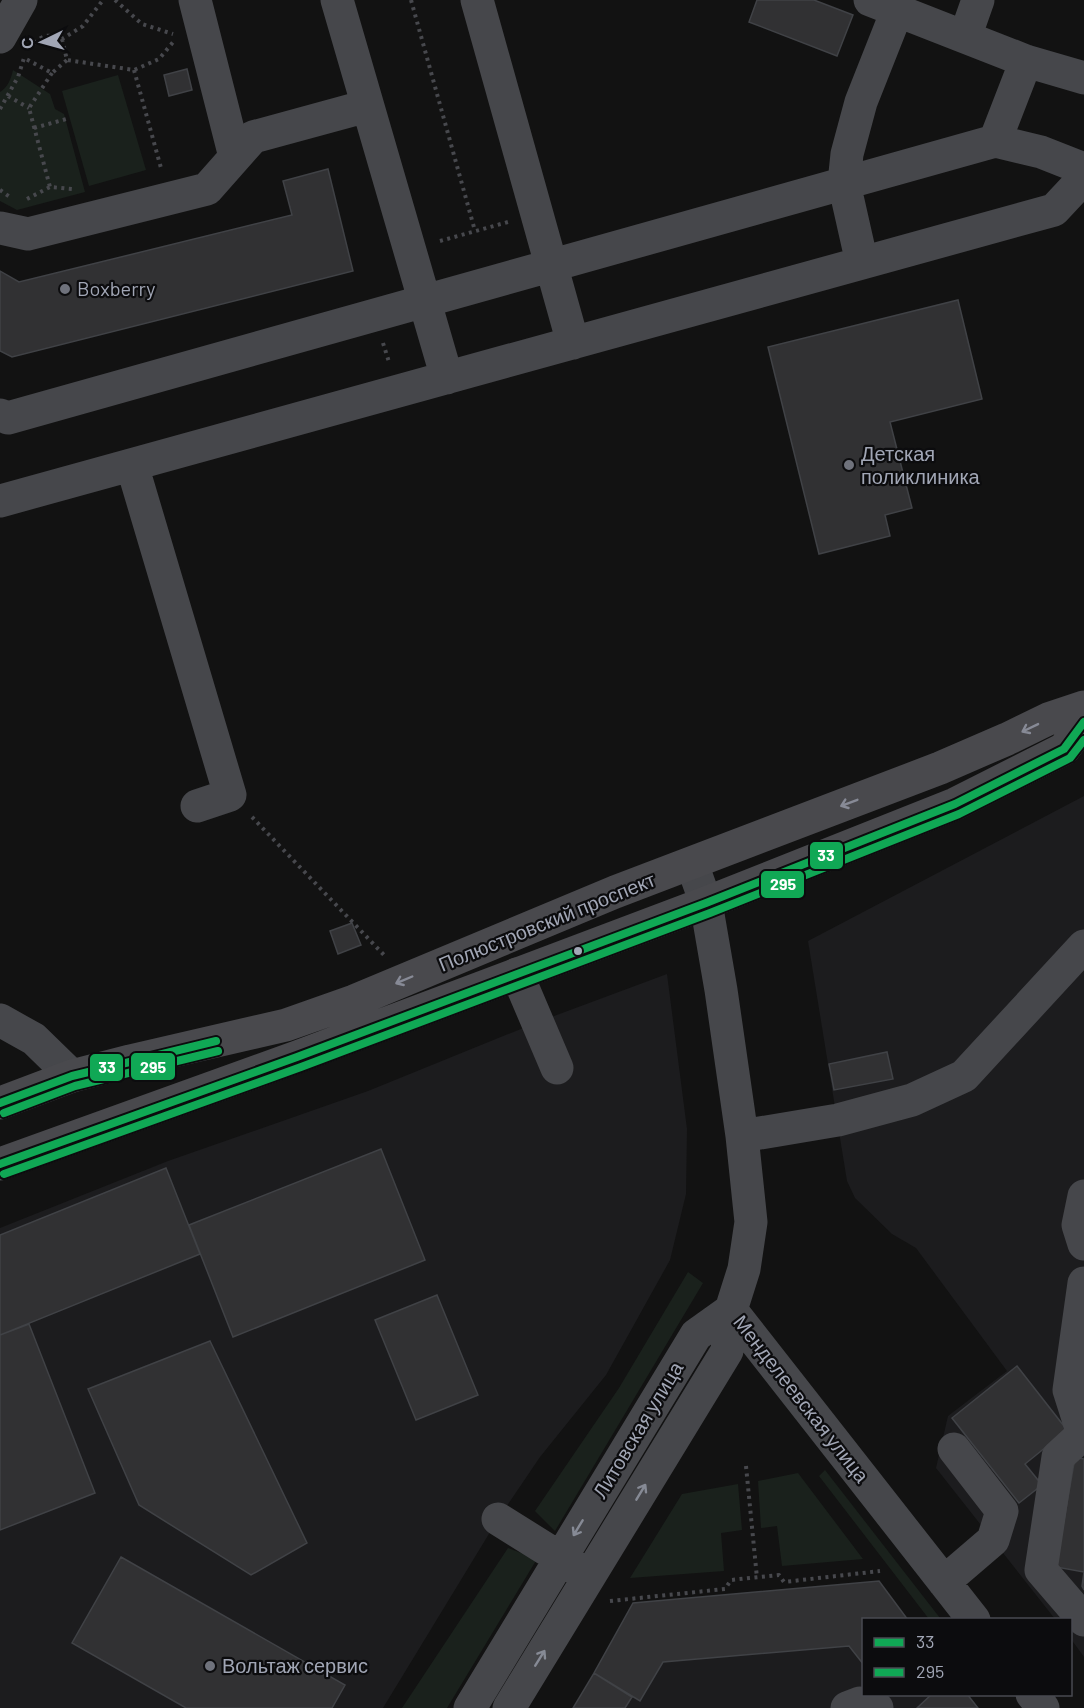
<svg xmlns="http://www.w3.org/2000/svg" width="1084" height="1708" font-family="Barlow,sans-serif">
<rect width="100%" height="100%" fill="#121212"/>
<path fill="#1c1c1e" d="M1084 796V1657L1071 1639 1070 1620 1055 1619 936 1468 948 1416 1007 1371 916 1248 892 1234 855 1198 847 1181 808 941Z
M667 974 687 1129 686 1194 670 1260 606 1375 540 1457 498 1519 383 1708H0V1228L168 1161 368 1091 538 1022Z
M879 1581 908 1619 864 1620V1694L967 1695 978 1708H573L594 1673Z"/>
<path fill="#1a211c" d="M13 70 50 94 55 109 64 114 85 192 17 210 0 201V92C8 87 11 79 13 70Z
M118 75 146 170 89 186 62 91Z
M688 1272 703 1283 555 1531 535 1511 619 1388Z
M825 1470 940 1618 941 1619H929L819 1476Z
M798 1473 863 1559 782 1566 777 1526 761 1528 758 1481Z
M738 1484 742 1530 721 1533 724 1571 630 1578 682 1494Z
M508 1548 537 1559 447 1708H402Z"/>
<path fill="#313133" stroke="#404246" stroke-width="1.5" d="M757 0H814L853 15 837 56 749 22Z
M187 69 192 90 169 96 164 75Z
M328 169 353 271 12 357 0 351V271L19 282 292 215 283 181Z
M958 300 982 399 890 422 912 508 885 515 890 536 819 554 768 347Z
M352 923 361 945 338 954 330 931Z
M887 1052 893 1079 834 1090 829 1064Z
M381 1149 425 1260 233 1337 189 1225Z
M166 1168 200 1254 0 1335V1235Z
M437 1295 478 1395 416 1420 375 1320Z
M29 1324 95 1493 0 1530V1335Z
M210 1341 307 1543 251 1575 139 1505 88 1389Z
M1017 1366 1067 1430 1025 1464 1042 1485 1019 1503 952 1418Z
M1075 1457 1084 1459V1590L1082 1586 1084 1572 1056 1567Z
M121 1557 345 1685 332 1708H186L72 1643Z
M879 1581 908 1620H864V1665L849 1646 663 1662 640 1701 594 1673 633 1603Z
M594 1673 632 1697 625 1708H573Z
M932 1694H967L978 1708H917Z"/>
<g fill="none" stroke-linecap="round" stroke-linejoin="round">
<path stroke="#47484d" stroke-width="4" stroke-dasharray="3 4.5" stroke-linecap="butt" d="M115 0 142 24 173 34
M411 0 475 231
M62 39 67 60 134 70 159 59 174 41
M34 43C44 34 50 34 62 39L83 26 103 0
M134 70 161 168
M52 73 29 108 50 187 72 189
M8 96 29 108
M0 109 18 77 24 58 52 73 67 60
M34 128 70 118
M0 190 10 197
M27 199 50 187
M440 241 508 222
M383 343 389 362
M252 817 384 955
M746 1466 757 1578
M610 1601 725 1589 731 1580 779 1575 784 1582 880 1571"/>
<path stroke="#46474b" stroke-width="33" d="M195 0 235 157
M337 0 447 378
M477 0 573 343
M870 0 1026 61 1084 78
M0 37 21 0
M965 37 978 0
M995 141 1026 61
M0 228 28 234 207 189 253 137 367 106
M862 263 844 183 847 154 861 102 897 11
M0 415 8 418 995 141 1041 152 1084 169
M132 465 230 795 197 806
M0 501 1054 210 1084 178
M517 974 557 1068
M0 1020 34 1039 72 1076
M742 1136 838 1120 912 1100 964 1076 1084 946
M1084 1196 1078 1225 1084 1244
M1084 1283 1069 1390 1083 1434 1058 1457 1041 1570 1084 1620
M731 1310 974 1620
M498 1519 578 1569
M944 1582 993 1540 1002 1511 954 1449
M1032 1694 1043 1708
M470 1708 696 1335 731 1310
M509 1708 727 1351 731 1310 744 1269 751 1222 742 1136 721 990 706 903 692 864
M847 1708 860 1703 877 1708"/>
<path stroke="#49494d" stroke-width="33" d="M0 1103 72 1076 130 1061 286 1025 354 1001 615 892 940 768 1007 739 1048 719 1084 707
M0 1164 297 1057 706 903 955 804 1064 749 1084 722"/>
<g stroke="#0c0c0e" stroke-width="12">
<path id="bus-1" d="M0 1103 72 1076 216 1041
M0 1164 297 1057 706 903 955 804 1064 749 1084 722"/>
</g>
<g stroke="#0c0c0e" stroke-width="12">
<path id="bus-2" d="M4 1113 75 1086 218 1051
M4 1174 301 1067 710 913 959 814 1070 758 1084 740"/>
</g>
<use href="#bus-1" stroke="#10a855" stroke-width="8"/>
<use href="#bus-2" stroke="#10a855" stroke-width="8"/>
</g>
<defs><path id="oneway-shaft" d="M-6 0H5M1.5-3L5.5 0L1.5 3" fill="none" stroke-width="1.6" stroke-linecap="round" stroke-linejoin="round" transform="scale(1.5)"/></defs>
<g stroke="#878a96">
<use href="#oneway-shaft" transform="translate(1030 728) rotate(154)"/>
<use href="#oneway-shaft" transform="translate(849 803) rotate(159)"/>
<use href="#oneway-shaft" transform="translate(404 980) rotate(157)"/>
</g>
<g stroke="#868a95">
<use href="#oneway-shaft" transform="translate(641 1492) rotate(-59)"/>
<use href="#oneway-shaft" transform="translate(578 1528) rotate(121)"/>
<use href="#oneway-shaft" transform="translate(540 1658) rotate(-58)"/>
</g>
<g fill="#6f727c" stroke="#0c0c0e" stroke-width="2">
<circle cx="65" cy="289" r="6"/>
<circle cx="849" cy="465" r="6"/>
<circle cx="210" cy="1666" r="6"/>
</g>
<circle fill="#a1a6b5" stroke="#0c0c0e" stroke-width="2" cx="578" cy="951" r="5"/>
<g text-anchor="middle" stroke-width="4.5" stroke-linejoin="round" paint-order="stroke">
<g font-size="20" fill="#a1a6b5" stroke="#0c0c0e" text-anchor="start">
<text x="77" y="296">Boxberry</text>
<text x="861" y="461">Детская<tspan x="861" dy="23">поликлиника</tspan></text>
<text x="222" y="1673">Вольтаж сервис</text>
</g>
<g font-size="20" fill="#a1a6b5" stroke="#0c0c0e">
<text transform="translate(547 922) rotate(-22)" y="7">Полюстровский проспект</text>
<text transform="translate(801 1399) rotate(52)" y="7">Менделеевская улица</text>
<text transform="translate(638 1430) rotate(-59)" y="7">Литовская улица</text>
</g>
</g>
<g stroke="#0c0c0e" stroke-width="2">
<rect x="809" y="841" width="35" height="29" rx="6" fill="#10a855"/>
<rect x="760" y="870" width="45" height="29" rx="6" fill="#10a855"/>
<rect x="130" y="1052" width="46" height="29" rx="6" fill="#10a855"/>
<rect x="89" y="1053" width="35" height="29" rx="6" fill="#10a855"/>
</g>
<g font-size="16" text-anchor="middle" font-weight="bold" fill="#fff">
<text x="826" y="861">33</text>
<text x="783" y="890">295</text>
<text x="153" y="1073">295</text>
<text x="107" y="1073">33</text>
</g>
<rect x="862" y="1618" width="210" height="78" fill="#0c0c0e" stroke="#484a51" stroke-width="1.5"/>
<rect x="874" y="1638" width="30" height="9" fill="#10a855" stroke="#484a51" stroke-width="1.5"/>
<text x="916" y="1648" font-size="18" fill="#a1a6b5">33</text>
<rect x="874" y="1668" width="30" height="9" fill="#10a855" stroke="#484a51" stroke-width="1.5"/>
<text x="916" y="1678" font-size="18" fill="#a1a6b5">295</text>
<g transform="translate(42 42) rotate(265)" stroke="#0c0c0e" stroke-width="4.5" paint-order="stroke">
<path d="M0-4.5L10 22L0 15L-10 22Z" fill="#a1a6b5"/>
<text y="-9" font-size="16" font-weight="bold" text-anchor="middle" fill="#a1a6b5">С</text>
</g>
</svg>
